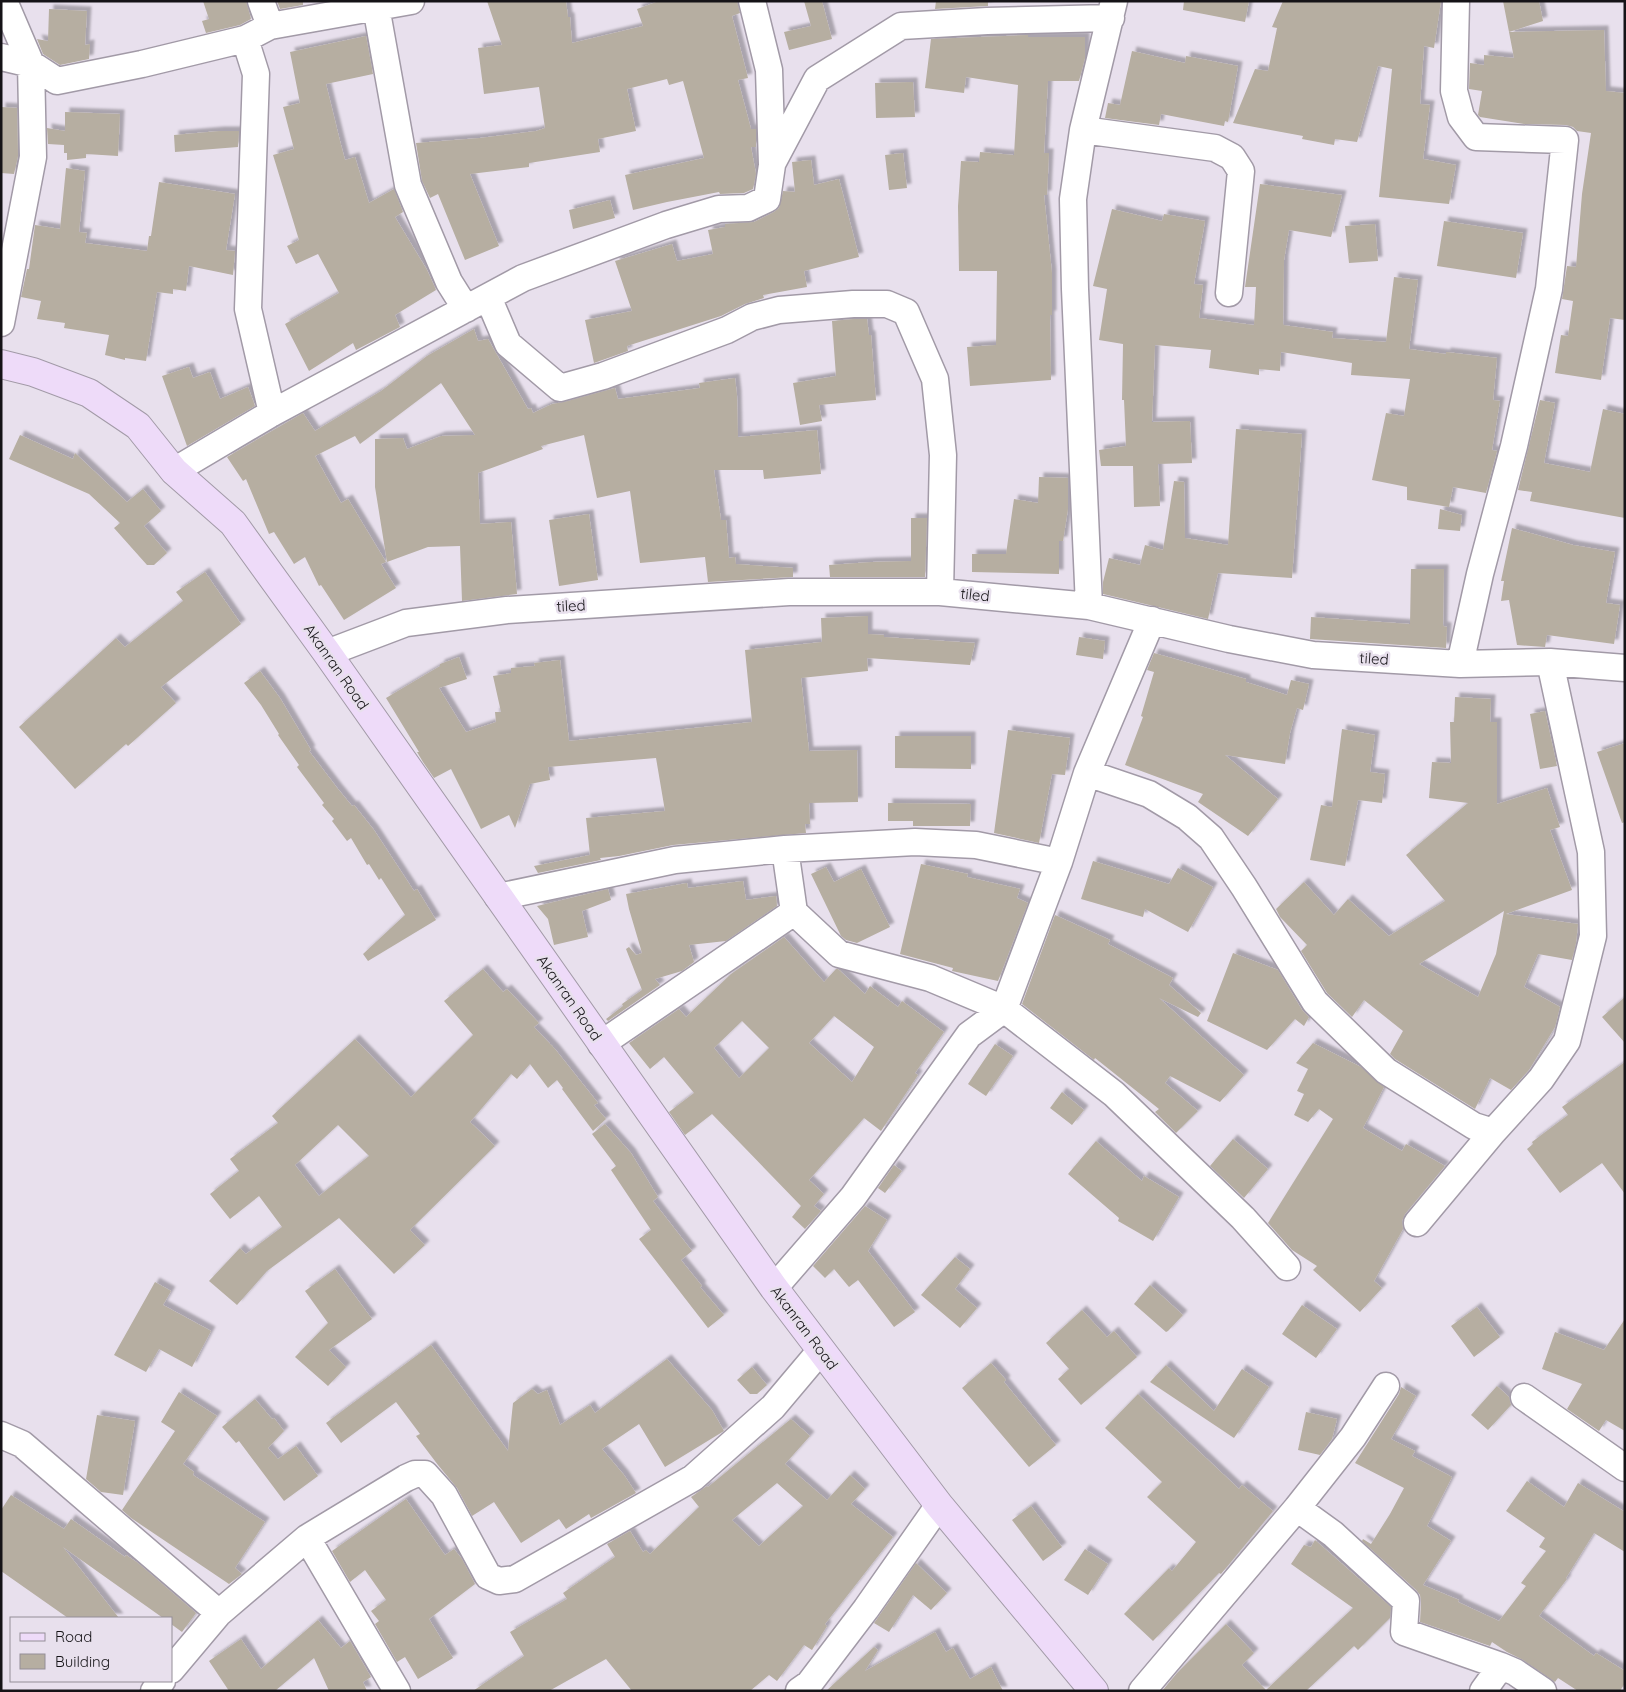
<svg xmlns="http://www.w3.org/2000/svg" width="1626" height="1692" font-family="Quicksand,sans-serif">
<defs>
<filter id="shadow"><feDropShadow dx="4.5" dy="-4.5" stdDeviation="1" flood-color="#0004"/></filter>
</defs>
<rect width="100%" height="100%" fill="#e8e0ed"/>
<path fill="#b6aea1" fill-rule="evenodd" filter="url(#shadow)" d="M203 1H246L251 19 240 25 206 33 202 21 209 19Z
M277 1H303V5L280 9Z
M487 1H566L568 17H570L572 43 643 26 637 9 659 1H737L740 13 732 16 748 78 738 80 751 129H756V147H751L756 174 753 189 744 193 720 194 719 192 667 202 633 210 625 175 704 158 683 81 669 85 667 79 627 89 636 131 598 139 600 152 529 163V167L470 174 499 246 465 260 438 194 430 198 422 181 416 143 480 138 536 131 545 128 539 87 484 94 478 48 502 45Z
M804 1H822L832 39 789 50 784 32 811 26Z
M936 1H988V6L935 9Z
M1184 1H1249L1245 22 1183 10Z
M1283 1H1441L1434 48 1424 46 1420 104 1430 105 1423 159 1456 165 1449 204 1379 197 1392 69 1378 66 1357 142 1335 139 1334 145 1302 139 1303 136 1233 123 1255 69 1268 71 1277 28 1272 27Z
M1503 1H1539L1543 21 1509 32Z
M49 9 87 11 85 45 90 44 89 59 60 65 43 54 37 39 48 41Z
M1604 30 1606 91 1625 93V320L1610 318 1601 380 1555 373 1561 335 1568 336 1573 301 1562 299 1567 266 1576 267 1582 194 1591 133 1577 131 1573 127 1566 125 1524 124 1480 117 1478 115 1482 91 1469 89 1470 63 1484 65V55L1514 58 1509 32Z
M1028 35V37H1085V58L1079 81H1048L1044 153H1049L1047 195H1044L1052 273V315H1050L1051 380 970 386 967 347 996 345 997 271H959L958 206 961 161 979 162 980 152 1014 155 1018 85 966 77 964 93 925 88 931 39Z
M366 36 373 74 326 84 340 141 345 160 355 157 369 203 394 189 403 212 395 217 427 270 436 290 395 315 400 327 356 350 353 343 309 371 285 324 339 293 318 254 296 264 287 246 299 240 273 155 294 149 283 107 300 103 290 52Z
M1132 51 1185 63 1186 56 1238 66 1228 122 1225 121 1224 126 1161 114 1159 125 1105 118 1108 103 1120 105Z
M913 82 915 117 876 118 875 83Z
M1 107 17 108 18 156 14 174 1 173Z
M65 112 120 114 118 156 86 154V158L67 160V153H64V145L48 144 47 128 65 131Z
M220 131H239L238 147 175 152 174 135Z
M903 153 907 188 889 190 885 155Z
M811 160 814 185 839 179 859 257 804 271 807 287 763 295 764 298 745 304 721 316 627 346 628 351 594 363 585 320 632 311 615 261 672 244 677 261 713 254 708 230 725 227V224L754 222 774 212 779 208 783 191 795 192 792 162Z
M66 168 85 171 79 232 87 233 85 243 147 251 149 236H151L159 182 235 194 226 250 235 251 233 275 189 266 186 291 173 289V294L157 292 146 361 125 358V360L105 355 109 335 64 328 65 323 37 319 41 301 21 297 27 269H29L35 225 60 229Z
M1260 184 1342 195 1331 237 1289 230 1284 260 1283 325 1333 332 1332 338 1386 342 1394 277 1418 280 1409 349 1446 354V352L1497 358 1493 400 1500 401 1492 450 1497 451 1486 493 1453 487 1449 507 1407 500V487L1372 480 1386 413 1404 416 1410 379 1351 375 1352 363 1281 352 1280 371 1259 369V375L1209 368 1211 350 1155 345 1152 422 1190 421 1192 463 1158 464 1160 506 1134 507 1133 466H1101L1099 450 1126 446 1124 400H1122L1123 344 1099 340 1107 289 1093 286 1112 209 1162 221 1164 214 1205 221 1194 284 1203 285 1199 318 1254 325 1256 287H1245Z
M610 200 615 218 573 229 569 210Z
M1444 221 1523 233 1516 278 1437 266Z
M1375 224 1378 261 1349 263 1345 226Z
M854 319H867L869 335H871L876 400 819 405 822 421 800 425 793 383 836 376 832 321Z
M474 329 478 341 488 339 528 409 531 408 533 413 552 404 564 402 615 388 618 399 700 388 699 383 735 378 737 395 738 437 817 430 821 474 764 479 763 470H714L721 520H726L729 558 735 557 736 564 793 568V577L708 582 705 557 640 563 630 491 597 498 584 435 541 446 543 449 478 473 480 524 511 522 517 594 462 601 460 546 428 547 387 562 375 487V439L403 438 407 449 441 436 475 435 441 383 360 444 355 436 315 456 341 503 348 499 386 562 381 564 396 588 344 620 321 585 319 586 305 557 294 564 274 532 269 534 246 479 243 481 227 457 303 413 315 431 381 391 427 356Z
M189 367 193 378 210 372 220 399 248 387 255 406 187 446 162 376Z
M1540 400 1555 403 1544 463 1590 472 1603 409 1625 414V518L1530 501 1532 492 1518 490Z
M1236 429 1302 434 1292 578 1218 573 1208 619 1103 594V582L1109 558 1140 565 1145 545 1163 550 1174 481 1184 482 1185 538 1228 545Z
M20 435 73 459 75 453 127 502 143 489 161 511 144 526 167 553 154 565H147L114 528 120 523 89 494 9 459Z
M1039 477 1068 478V509L1063 541H1059V574L972 572V554H1006L1014 499 1038 503Z
M1440 509 1462 515 1460 531 1438 529Z
M589 514 598 580 559 586 549 520Z
M911 518H927L925 577H830L829 565 872 562 911 561Z
M1512 528 1573 545 1615 552 1606 603 1620 605 1614 644 1547 635 1545 647 1517 645 1509 600 1501 601 1504 581H1501Z
M1411 569H1444L1443 626 1447 627 1446 648 1310 639 1311 617 1410 624Z
M205 572 241 624 161 687 176 703 128 746 126 744 75 789 19 727 116 638 125 647 183 601 176 592Z
M868 616V634L884 635V637L975 643 970 665 867 658 868 671 801 678 809 751 857 750 858 802 809 803 810 824H805L806 833 673 845 619 856 600 858 601 860 538 873 534 866 590 855 586 818 665 811 656 758 548 767 550 780 530 784 515 828 509 815 481 829 451 769 434 778 423 762 417 752H419L386 698 440 666V664L459 657 467 679 439 688 466 732 496 722 495 712H501L493 676 511 673V668L535 666 534 663 560 660 569 741 752 722 745 650 822 642 821 618Z
M1079 637 1105 641 1103 659 1076 655Z
M1154 653 1246 679V682L1287 695 1291 680 1309 684 1303 710 1297 708 1290 733 1285 764 1225 755 1278 799 1248 836 1198 802 1203 794 1125 765 1143 717 1141 716 1154 672 1147 670Z
M260 671 280 698 311 750 309 751 338 789 352 806 354 805 374 830 414 891 417 889 436 920 368 961 363 954 405 915 381 878 379 880 369 864 367 865 351 838 347 841 332 821 334 819 322 805 324 803 297 767 299 765 278 735 279 734 261 705 244 683Z
M1455 697 1491 699 1490 722H1497V804L1547 788 1560 827 1550 830 1572 890 1506 914 1578 924 1576 943 1572 960 1538 954 1524 987 1560 1007 1555 1027 1529 1070 1511 1090 1490 1078 1475 1109 1395 1059 1390 1054 1403 1031 1364 1000 1352 1017 1327 993 1301 951 1307 945 1280 917 1276 909 1304 882 1334 915 1348 899 1389 936 1445 901 1406 855 1468 803 1429 798 1432 762 1451 763 1450 722H1454ZM1504 911 1496 954 1478 997 1419 964Z
M1545 711 1557 766 1540 769 1530 714Z
M1342 729 1375 735 1370 772 1385 774 1382 803 1358 800 1345 866 1310 860 1321 805 1332 807Z
M1008 730 1070 738 1065 775 1052 774 1039 843 994 833Z
M895 736H971V769L895 768Z
M1625 743V822L1622 823 1597 752Z
M888 803 971 804 970 826H913V821H888Z
M1093 861 1169 884 1178 868 1213 887 1188 932 1145 909 1143 917 1081 899Z
M921 864 968 874 967 877 1020 889 1017 898 1028 903 998 981 952 971 953 968 900 954Z
M826 867 834 882 861 869 890 927 857 943 846 940 841 936 811 874Z
M743 881 746 900 776 896 777 906 726 941 689 945 694 962 682 971 655 979 660 985 608 1021 606 1019 623 1006 622 1004 642 990 626 949 629 947 636 955 642 953 629 909 626 894 687 883 688 888Z
M608 889 611 900 582 911 588 937 554 945 548 919 537 906Z
M1055 915 1110 940 1108 944 1173 978 1169 985 1201 1013 1198 1017 1159 998 1244 1075 1220 1102 1170 1076 1165 1083 1198 1111 1176 1133 1155 1112 1159 1109 1095 1058 1094 1060 1022 1004Z
M784 937 824 982 836 969H838L865 994 870 986 898 1007 902 1001 944 1032 915 1073 918 1075 881 1131 864 1118 809 1180 824 1194 814 1206 821 1211 805 1229 792 1217 801 1206 712 1114 685 1135 669 1112 694 1093 664 1057 650 1069 629 1043 679 1009 686 1017 731 974ZM834 1016 874 1047 852 1082 809 1043ZM742 1021 769 1048 739 1078 714 1048Z
M1233 953 1278 970 1302 1010 1309 1017 1304 1026 1295 1019 1267 1050 1207 1021Z
M483 969 503 992 507 989 539 1023 534 1027 555 1049 598 1103 594 1105 606 1119 593 1131 562 1089 563 1088 557 1080 548 1088 530 1064 517 1079 511 1074 470 1122 495 1146 410 1230 425 1245 394 1274 339 1218 267 1271 237 1305 209 1281 240 1248 246 1254 282 1227 259 1196 230 1219 210 1194 239 1171 230 1159 278 1123 272 1116 355 1039 411 1097 473 1035 444 1001ZM338 1125 369 1156 319 1196 295 1165Z
M1625 997V1043L1602 1017Z
M1313 1043 1361 1067 1384 1087 1363 1128 1402 1151 1406 1144 1445 1166 1405 1214 1402 1221 1403 1229 1374 1281 1382 1288 1360 1312 1313 1270 1317 1266 1292 1250 1268 1223 1333 1119 1319 1109 1308 1122 1294 1115 1304 1094 1297 1091 1308 1069 1296 1063Z
M995 1044 1013 1056 986 1096 968 1084Z
M1625 1062V1194L1602 1163 1560 1193 1527 1149 1533 1144 1532 1142 1568 1115 1562 1107Z
M1062 1092 1084 1110 1072 1125 1050 1108Z
M605 1124 631 1153 658 1197 653 1201 692 1251 681 1260 702 1286 700 1287 724 1315 708 1328 639 1239 651 1230 611 1170 616 1166 592 1134Z
M1233 1139 1268 1169 1244 1198 1210 1166Z
M1096 1141 1142 1181 1144 1176 1179 1197 1153 1241 1118 1221 1119 1218 1068 1174Z
M894 1165 902 1171 885 1193 878 1188Z
M865 1206 887 1220 868 1251 915 1312 894 1327 858 1280 849 1287 834 1269 825 1278 813 1266Z
M955 1257 970 1269 955 1289 977 1308 960 1328 921 1295Z
M335 1269 372 1319 329 1350 346 1367 328 1386 295 1357 328 1323 305 1291Z
M155 1282 171 1291 163 1305 211 1331 192 1367 159 1349 146 1372 114 1355Z
M1150 1285 1183 1315 1168 1331 1166 1332 1134 1304Z
M1302 1305 1337 1329 1316 1358 1282 1334Z
M1477 1307 1500 1337 1474 1357 1451 1326Z
M1082 1310 1107 1337 1114 1331 1137 1357 1081 1405 1058 1379 1069 1369 1046 1343Z
M1625 1319V1431L1606 1420 1599 1431 1567 1409 1582 1384 1542 1369 1555 1332 1604 1350Z
M431 1345 508 1451 513 1403 532 1389 538 1394 547 1390 560 1425 590 1405 595 1413 667 1359 712 1410 724 1431 665 1467 639 1424 602 1449 624 1475 636 1493 591 1518 589 1514 566 1529 559 1519 521 1543 494 1502 472 1516 457 1488 438 1465 416 1436 420 1434 396 1402 341 1443 326 1423Z
M991 1363 1006 1380 1004 1382 1056 1445 1029 1467 962 1388Z
M1166 1365 1214 1411 1242 1369 1269 1387 1234 1438 1150 1382Z
M752 1367 767 1385 757 1394H750L737 1380Z
M1497 1386 1509 1397 1511 1405 1488 1430 1471 1415Z
M1401 1387 1416 1396 1391 1439 1415 1451 1412 1456 1452 1477 1427 1526 1451 1541 1423 1585 1459 1600 1458 1602 1499 1621 1526 1586 1521 1583 1546 1551 1539 1547 1545 1538 1506 1511 1527 1481 1564 1507 1578 1483 1625 1512V1552L1594 1533 1566 1578 1567 1579 1539 1616 1594 1656 1596 1653 1625 1671V1683L1620 1691H1578L1558 1678 1555 1682 1523 1660 1507 1652 1492 1642 1490 1646 1420 1622 1421 1602 1420 1595 1416 1590 1362 1541 1363 1539 1371 1544 1390 1514 1404 1488 1355 1463 1399 1394Z
M179 1392 217 1416 183 1464 194 1472 193 1475 265 1522 235 1568 242 1574 229 1584 131 1518 122 1510 175 1431 161 1422Z
M1138 1394 1239 1489 1242 1485 1273 1511 1221 1574 1219 1573 1153 1641 1124 1614 1169 1568 1172 1571 1196 1542 1147 1497 1162 1482 1105 1428Z
M255 1399 272 1419 274 1418 284 1431 268 1448 278 1459 296 1446 318 1476 284 1501 239 1441 236 1443 222 1427Z
M1306 1412 1337 1419 1332 1439 1320 1455 1298 1450Z
M97 1415 135 1421 123 1495 101 1492 86 1479Z
M791 1419 810 1436 785 1464 827 1500 850 1475 865 1489 851 1504 893 1537 825 1624 827 1626 812 1650 804 1645 777 1681 769 1675 750 1691H632L606 1659 549 1691H473L524 1656 510 1632 567 1599 563 1593 615 1557 607 1544 630 1531 643 1552 646 1550 650 1554 699 1507 691 1497 707 1486 708 1487ZM777 1483 803 1506 759 1546 732 1520Z
M11 1495 64 1529 71 1519 125 1557 126 1555 138 1563 196 1613 182 1632 171 1624V1618H163L63 1547 119 1618H68L1 1571V1510Z
M406 1499 445 1555 454 1549 462 1559 475 1584 429 1619 453 1658 418 1679 405 1657 397 1662 375 1624 379 1621 371 1611 386 1600 365 1570 350 1582 332 1551Z
M1031 1506 1062 1547 1043 1561 1012 1520Z
M1315 1540 1391 1607 1390 1618 1358 1650 1354 1646 1306 1691H1162L1177 1673 1226 1624 1254 1653 1242 1665 1266 1690 1353 1608 1291 1564 1304 1545 1311 1547Z
M1085 1549 1108 1564 1088 1595 1064 1580Z
M916 1563 947 1593 931 1610 913 1595 889 1632 874 1623Z
M318 1620 341 1648 350 1641 371 1677 363 1682 367 1691H329L314 1658 275 1691H229L209 1661 241 1639 261 1669Z
M935 1632 946 1652 953 1648 970 1679 991 1667 1003 1691H826L874 1647 878 1650 865 1671Z"/>
<g fill="none" stroke-linecap="round" stroke-linejoin="round">
<g stroke="#a29aa7" stroke-width="29">
<path id="minor" d="M261 1 270 26
M375 1 408 185 449 282 466 309
M1456 1 1454 91 1461 117 1476 137 1565 140 1549 289 1514 446 1480 574 1460 664
M245 39 256 74 248 309 272 413
M1 57 31 64 57 81 142 64 245 39 270 26 411 1
M1083 130 1215 148 1232 157 1241 171 1229 293
M773 162 817 79 901 26 987 21 1111 18
M488 297 508 344 560 388 603 376 727 330 752 317 779 310 853 304H887L906 312 935 379 943 455 940 592
M1 323 33 157 31 64 4 1
M174 471 272 413 523 278 666 225 719 209 748 208 767 199 772 165 769 70 752 1
M1089 606 1075 289 1073 199 1083 130 1114 1
M327 653 406 623 507 610 789 592H940L1089 606 1229 639 1313 655 1460 664 1550 662 1625 668
M1087 773 1149 794 1187 817 1211 838 1244 887 1315 1002 1386 1071 1474 1126 1493 1132
M785 849 794 912 839 954 930 978 1004 1009 1114 1094 1243 1218 1287 1267
M498 897 675 860 785 849 915 842 976 845 1059 862
M601 1044 794 912
M1417 1223 1493 1132 1541 1079 1567 1041 1593 936 1591 852 1550 662
M774 1288 853 1197 969 1035 1004 1009 1059 862 1087 773 1152 620
M1524 1397 1625 1468
M1 1435 22 1444 219 1613
M1297 1508 1333 1534 1406 1601 1404 1632 1501 1666 1515 1672 1543 1691
M307 1538 397 1691
M171 1670 219 1613 307 1538 406 1478 415 1474H425L444 1495 488 1576 499 1581 515 1579 693 1478 773 1407 821 1350
M154 1691 162 1681
M799 1691 809 1684 866 1609 939 1505
M1142 1691 1297 1508 1353 1437 1386 1386
M1483 1691 1501 1666"/>
</g>
<g stroke="#a29aa7" stroke-width="30">
<path id="secondary" d="M1 364 33 372 89 393 138 426 174 471 233 523 327 653 774 1288 939 1505 1094 1691"/>
</g>
<use href="#minor" stroke="#fff" stroke-width="26"/>
<use href="#secondary" stroke="#eedbf9" stroke-width="28"/>
</g>
<g text-anchor="middle" stroke-width="5" stroke-linejoin="round" paint-order="stroke">
<g font-size="15" fill="#151317" stroke="#e8e0ed">
<text transform="translate(975 595) rotate(6)" y="5">tiled</text>
<text transform="translate(571 606) rotate(-3)" y="5">tiled</text>
<text transform="translate(1374 659) rotate(4)" y="5">tiled</text>
<text transform="translate(336 667) rotate(55)" y="5">Akanran Road</text>
<text transform="translate(569 998) rotate(55)" y="5">Akanran Road</text>
<text transform="translate(804 1328) rotate(53)" y="5">Akanran Road</text>
</g>
</g>
<rect width="1626" height="1692" fill="none" stroke="#151317" stroke-width="5"/>
<rect x="10" y="1617" width="162" height="65" fill="#e8e0ed" stroke="#948e97"/>
<rect x="20" y="1633" width="25" height="8" fill="#eedbf9" stroke="#948e97"/>
<text x="55" y="1642" font-size="15" fill="#151317">Road</text>
<rect x="20" y="1654" width="25" height="15" fill="#b6aea1" stroke="#948e97"/>
<text x="55" y="1667" font-size="15" fill="#151317">Building</text>
</svg>
